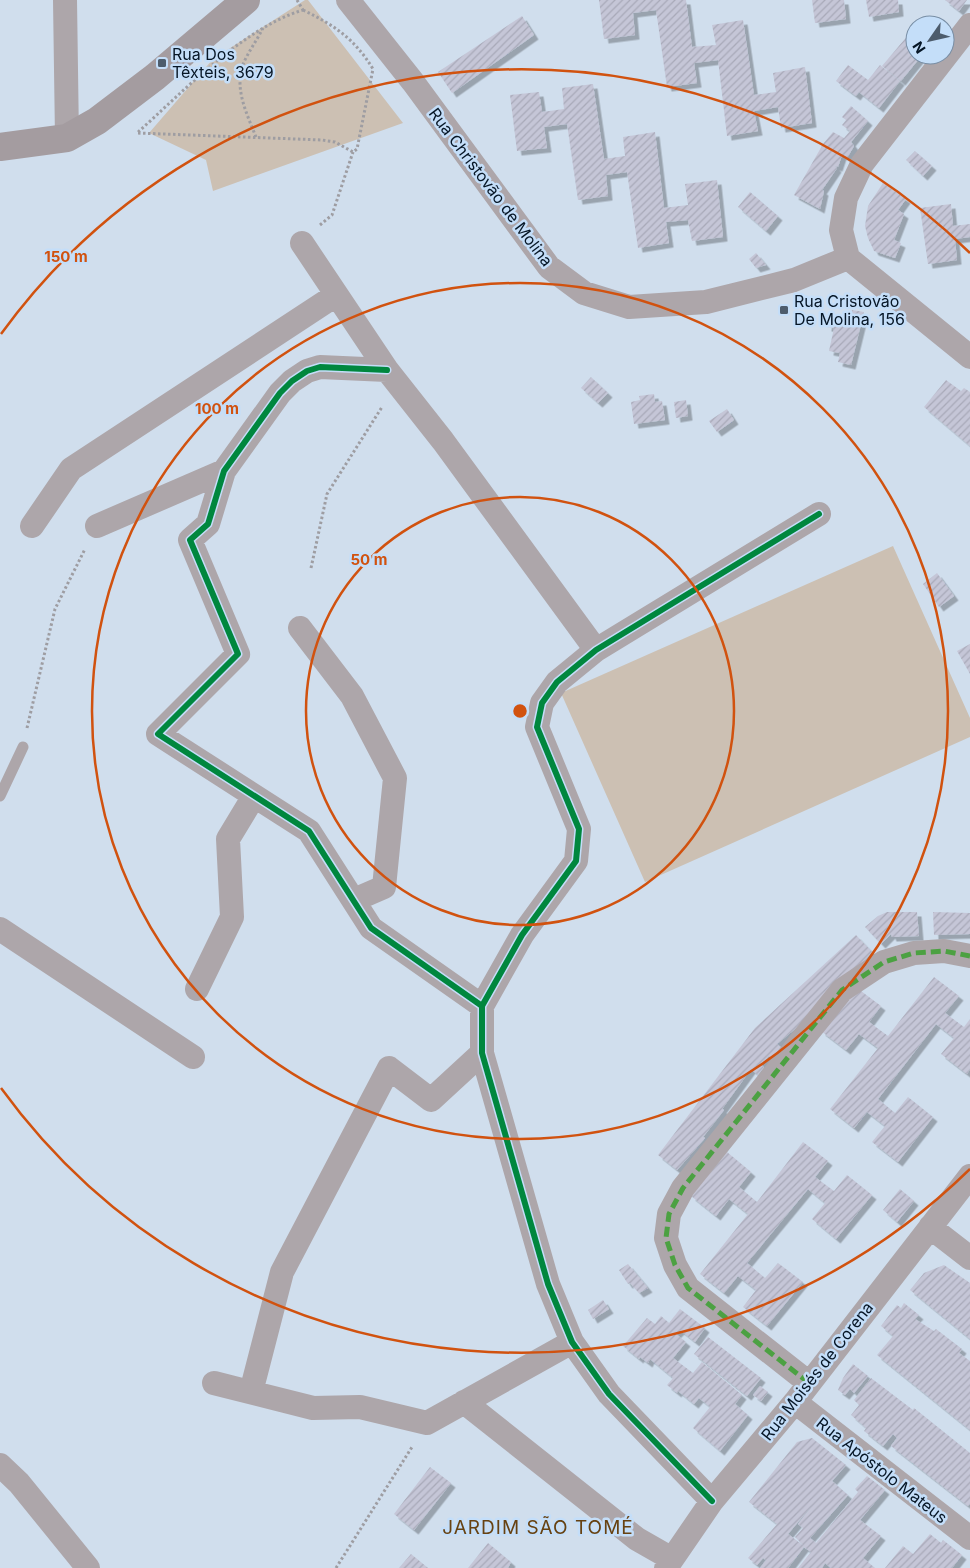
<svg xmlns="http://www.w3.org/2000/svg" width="970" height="1568" font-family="Inter,sans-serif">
<defs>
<pattern id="building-hatch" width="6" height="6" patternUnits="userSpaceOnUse" patternTransform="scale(1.25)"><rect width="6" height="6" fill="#c5c6d7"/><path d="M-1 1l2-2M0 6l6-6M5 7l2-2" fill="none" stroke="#a8a9b8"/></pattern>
<filter id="shadow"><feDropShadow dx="4.5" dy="4.5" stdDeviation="0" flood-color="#0004"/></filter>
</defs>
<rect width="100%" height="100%" fill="#d0deed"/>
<path fill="#ccc0b3" d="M305 0H308L403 123 213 191 206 160 149 133 213 59Z
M893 546 970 718V737L645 882 561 693Z"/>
<path fill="url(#building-hatch)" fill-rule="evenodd" filter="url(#shadow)" d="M599 0H686L692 47 716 45 712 25 743 20 754 95 776 92 773 73 805 67 812 123 781 128 778 107 754 111 758 131 727 136 718 60 694 63 697 83 667 87 656 10 633 13 635 35 604 39Z
M812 0H844L846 19 815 23Z
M866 0H898L899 12 869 17Z
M945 0H967L959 11Z
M522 16 534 35 452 93 438 72Z
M924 16 933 23 937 18 946 25H917Z
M915 27V55H922L901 81 882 66Z
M848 65 868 80 880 65 900 81 879 108 859 92 856 96 836 81Z
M593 84 604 159 625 156 623 137 655 132 664 208 688 205 685 184 717 180 723 237 692 241 688 220 666 222 669 243 638 248 627 172 606 175 608 196 578 200 567 124 544 127 547 148 517 151 510 95 539 92 542 112 564 109 562 88Z
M851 106 868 121 851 142 854 146 847 158 842 155 838 167 835 166 837 168 822 190 824 191 820 209 794 195 823 144 833 132 844 138 850 131 842 125 846 120 842 117Z
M915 151 932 166 923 176 906 160Z
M883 183 906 199 898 210 904 214 894 240 901 243 895 258 874 251 868 238 865 226 868 206Z
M750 192 778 216 766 231 738 207Z
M951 204 953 226 970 224V237L955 239 957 260 928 264 920 208Z
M756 253 766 265 756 268 749 259Z
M852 310 864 312 851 365 838 362 840 353 829 351 834 328 827 327 829 314 850 318Z
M591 377 608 393 598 403 581 388Z
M946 380 961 391 964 388 970 392V446L924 407Z
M654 394 655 402 662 401 665 420 634 424 631 402 640 400 639 396Z
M686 400 688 416 676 418 674 402Z
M727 409 734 420 717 432 709 421Z
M937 573 954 596 939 607 923 584Z
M970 644V674L957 651Z
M887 912H917L919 936 892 937 891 934 881 944 865 927 878 916Z
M933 912 970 913V934L934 935Z
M856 935 872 952 827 1002 777 1044 786 1052 778 1063 769 1056 761 1065 764 1067 758 1075 751 1069 722 1109 724 1110 703 1137 705 1138 677 1170 658 1155 755 1028Z
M934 977 959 996 945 1013 964 1027 970 1019V1069L967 1074 941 1054 954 1038 936 1024 878 1099 895 1113 908 1097 933 1117 898 1162 872 1142 885 1126 867 1112 854 1128 830 1109 878 1048 859 1034 846 1050 821 1031 857 988 881 1006 869 1022 888 1036Z
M803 1142 828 1161 815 1177 834 1191 847 1175 872 1195 836 1239 812 1219 825 1203 808 1189 747 1263 765 1278 778 1263 803 1282 767 1326 743 1307 756 1290 738 1276 724 1293 700 1274 748 1214 729 1199 716 1216 691 1196 727 1152 751 1172 739 1187 757 1202Z
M900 1189 914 1201 897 1222 883 1210Z
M628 1264 648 1288 639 1293 630 1283 628 1284 619 1270Z
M944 1265 970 1283V1339L910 1290 924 1273Z
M603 1300 609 1309 593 1319 588 1310Z
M904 1303 919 1315 915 1319 934 1331 936 1329 962 1349 959 1353 970 1361V1430L877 1355 893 1336 881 1326 897 1305 901 1308Z
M680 1309 705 1328 695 1342 680 1330 676 1334 686 1342 673 1358 693 1373 702 1362 742 1395 735 1404 748 1415 720 1451 693 1428 710 1407 699 1398 694 1404 678 1391 677 1393 667 1385 673 1378 650 1359 648 1363 640 1357 639 1359 623 1346 647 1318 655 1324 661 1316 669 1323Z
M708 1337 761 1378 747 1396 694 1354Z
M853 1364 868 1376 854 1393 850 1389 845 1395 838 1390 843 1378Z
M871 1378 913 1410 914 1408 970 1453V1504L968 1506 891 1446 897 1438 893 1434 883 1446 864 1431 866 1428 851 1415 859 1405 854 1400Z
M760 1386 768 1392 761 1401 753 1395Z
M812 1438 846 1465 832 1481 848 1495 810 1538 816 1543 858 1492 855 1489 867 1476 885 1490 860 1520 881 1536 863 1558 875 1568H831L825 1563 822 1568H798L811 1552 804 1547 788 1568H760L766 1560 763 1558 757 1565 748 1558 777 1524 749 1502 797 1442ZM814 1503 798 1524 803 1528 795 1537 804 1546 788 1534Z
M430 1467 451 1483 414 1530 394 1514Z
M930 1534 941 1543 943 1540 962 1555 952 1568H885L903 1546 913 1554Z
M488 1543 511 1562 508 1568H468Z
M411 1554 428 1568H399Z"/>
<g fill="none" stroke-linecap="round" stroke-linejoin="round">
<path stroke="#9e9da2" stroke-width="3" stroke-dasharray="2.5 2.5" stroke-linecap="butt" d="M297 0 303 10
M303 10C334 25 355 39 373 69L357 149 353 152 335 142 322 140 137 133C184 91 243 28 303 10Z
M256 137C247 114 233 87 244 62 249 51 257 40 263 28
M320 225 332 215 353 152
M311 568 327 494 382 407
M27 728 55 609 85 549
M336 1568 412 1447"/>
<path stroke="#ada6aa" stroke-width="11" d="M0 796 23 747"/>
<path stroke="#ada6aa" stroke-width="24" d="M65 0 67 138
M348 0 413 82 549 267 584 293 629 307 706 302 794 280 848 258
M970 25 862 164 846 198 841 230 848 258 970 357
M302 243 387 370 443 441 596 650
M387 370 320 367 307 371 292 381 280 393 224 471 208 524 190 540 238 654 158 734 309 831 371 928 482 1006
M32 526 71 469 336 295
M97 526 224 471
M300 628 352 696 395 778 384 887 354 900
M0 929 193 1057
M197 989 232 917 228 839 254 796
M930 1227 970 1258
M214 1383 313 1408 360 1407 427 1423 572 1342
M809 1383 688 1288 675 1265 666 1238 669 1214 683 1188 842 990 884 962 914 953 944 951 970 956
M251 1392 282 1272 389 1068 431 1100 482 1053
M464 1402 637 1539 672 1559
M795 1402 970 1538
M0 1465 19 1483 88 1568
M712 1501 609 1394 572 1342 548 1284 482 1053V1006L522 935 576 861 579 829 537 727 542 703 557 682 596 650 819 514
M666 1568 712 1501 795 1402 970 1176"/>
<path stroke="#a49ca0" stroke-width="28" d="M0 147 67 138 97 121 155 77 246 0"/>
<path stroke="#4ca142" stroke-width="5" stroke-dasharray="10 5" stroke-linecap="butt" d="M809 1383 688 1288 675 1265 666 1238 669 1214 683 1188 842 990 884 962 914 953 944 951 970 956"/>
<g stroke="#c4def9" stroke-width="9">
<path id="cycleway" d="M387 370 320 367 307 371 292 381 280 393 224 471 208 524 190 540 238 654 158 734 309 831 371 928 482 1006
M712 1501 609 1394 572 1342 548 1284 482 1053V1006L522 935 576 861 579 829 537 727 542 703 557 682 596 650 819 514"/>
</g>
<use href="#cycleway" stroke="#00873e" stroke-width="6"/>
</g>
<g fill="none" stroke="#d1520f" stroke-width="2.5">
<circle cx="520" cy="711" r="214"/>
<circle cx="520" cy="711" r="428"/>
<path d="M970 1169A642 642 0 0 1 1 1088M1 334A642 642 0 0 1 970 253"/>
</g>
<g fill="#4d5c6c" stroke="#c4def9" stroke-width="2">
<rect x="157" y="58" width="10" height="10" rx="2.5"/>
<rect x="779" y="305" width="10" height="10" rx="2.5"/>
</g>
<g text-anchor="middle" stroke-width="5" stroke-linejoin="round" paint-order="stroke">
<g font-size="16" fill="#061626" stroke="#c4def9" text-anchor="start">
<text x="172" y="60">Rua Dos<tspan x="172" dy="18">Têxteis, 3679</tspan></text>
<text x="794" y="307">Rua Cristovão<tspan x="794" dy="18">De Molina, 156</tspan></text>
</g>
<g font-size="16" fill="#061626" stroke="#c4def9">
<text transform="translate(491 187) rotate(53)" y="6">Rua Christovão de Molina</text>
<text transform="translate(817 1371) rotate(-52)" y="6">Rua Moisés de Corena</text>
<text transform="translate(882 1470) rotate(38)" y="6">Rua Apóstolo Mateus</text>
</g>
<g font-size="19" letter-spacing="1" fill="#674212" stroke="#c4def9">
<text x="538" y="1534">JARDIM SÃO TOMÉ</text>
</g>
</g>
<circle cx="520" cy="711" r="8" fill="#d1520f" stroke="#c4def9" stroke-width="2.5"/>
<g font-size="15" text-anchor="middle" font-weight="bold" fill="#d1520f" stroke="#c4def9" stroke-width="5" stroke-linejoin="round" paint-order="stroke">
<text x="66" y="262">150 m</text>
<text x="217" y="414">100 m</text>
<text x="369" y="565">50 m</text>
</g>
<g transform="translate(930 40) rotate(236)"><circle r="24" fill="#c4def9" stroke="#788ea5"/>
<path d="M0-4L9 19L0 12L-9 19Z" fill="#4d5c6c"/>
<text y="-8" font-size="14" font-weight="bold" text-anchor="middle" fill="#061626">N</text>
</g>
</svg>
